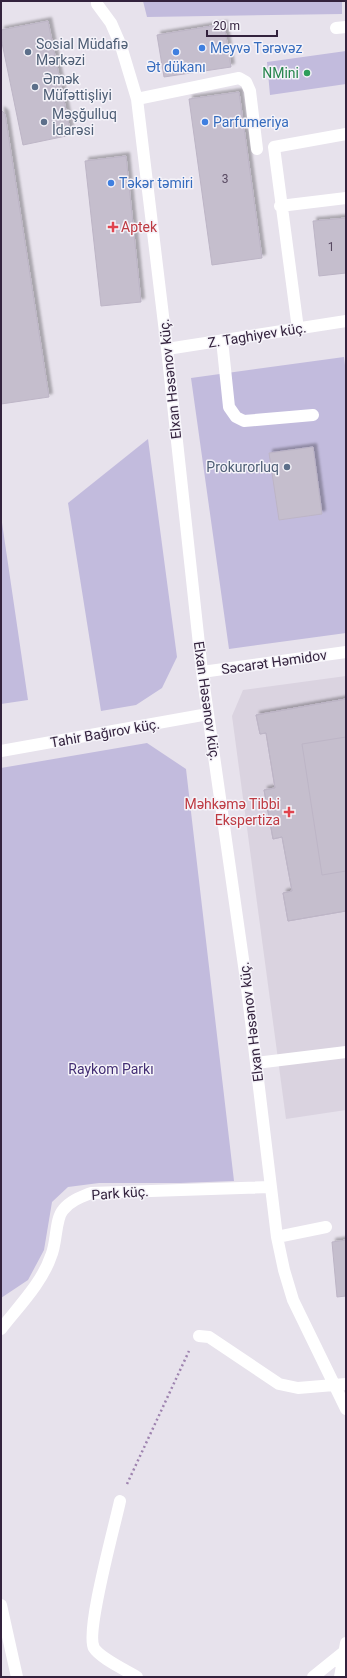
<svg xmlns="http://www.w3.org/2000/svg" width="347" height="1678" font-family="Roboto,sans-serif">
<defs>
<filter id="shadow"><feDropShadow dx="3.5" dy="-3.5" stdDeviation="1" flood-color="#0004"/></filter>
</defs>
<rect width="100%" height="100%" fill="#e7e2ec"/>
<path fill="#dad3e0" d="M346 676V1110L286 1119 232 716 243 690Z"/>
<path fill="#c2bbdd" d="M143 1H342V14L147 17Z
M346 51V84L270 95 267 62Z
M344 357 346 373V633L229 649 191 378Z
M148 439 177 657 162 688 136 705 101 711 68 503Z
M1 516 28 700 1 704Z
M147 743 186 769 234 1181 180 1183H99L68 1187 52 1202 44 1250 28 1280 1 1298V768Z"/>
<path fill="#c5becd" stroke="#bdb5c6" filter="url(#shadow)" d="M48 21 71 135 23 145 1 38V30Z
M224 24 231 67 164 77 157 35Z
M239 92 262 258 212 265 189 99Z
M1 110 5 114 49 397 1 404Z
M126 156 141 302 101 306 85 161Z
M346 218V273L319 276 313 221Z
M313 447 322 514 279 520 269 453Z
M346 699V737L302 744 322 875 346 871V911L288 921 283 893 292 891 282 837 273 839 264 790 275 788 266 733 260 734 256 715Z
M346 699V911L288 921 283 893 292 891 282 837 273 839 264 790 275 788 266 733 260 734 256 715Z
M346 1240V1296L337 1297 332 1242Z"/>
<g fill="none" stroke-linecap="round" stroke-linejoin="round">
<path stroke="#9e83af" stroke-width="2.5" stroke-dasharray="2 3" stroke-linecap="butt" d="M127 1484 189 1351"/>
<path stroke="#fff" stroke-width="12" d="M97 1V4L111 23 121 46 137 99 167 349 202 672 246 980 277 1237 284 1270 293 1300 346 1409
M336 28 346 27
M137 99 239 78 246 82 250 91 257 149
M280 206 346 198
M298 329 274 147 346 134
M222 340 229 407 236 417 244 421 313 415
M167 349 346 321
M202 672 346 652
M1 751 208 714
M256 1063 346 1052
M277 1237 326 1227
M1 1329C18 1307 42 1283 51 1256 57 1243 55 1219 63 1210 70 1201 81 1197 91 1193L271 1187
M199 1336 209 1337 279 1384 298 1388 346 1384
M120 1501C115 1525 85 1632 94 1648 100 1658 126 1670 137 1677
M1 1605 17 1677
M313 1677 344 1652
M340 1677 346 1643"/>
</g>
<g fill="#3f7fe0" stroke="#f5f3f9" stroke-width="1.5">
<circle cx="202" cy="48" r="4"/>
<circle cx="176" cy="52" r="4"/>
<circle cx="205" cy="122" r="4"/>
<circle cx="111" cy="183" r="4"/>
</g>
<g fill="#5c6f8a" stroke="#f5f3f9" stroke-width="1.5">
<circle cx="28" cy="52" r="4"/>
<circle cx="35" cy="87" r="4"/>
<circle cx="44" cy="122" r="4"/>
<circle cx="287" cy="467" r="4"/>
</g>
<circle fill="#2e9e5b" stroke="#f5f3f9" stroke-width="1.5" cx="307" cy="73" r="4"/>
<g fill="#e0444e" stroke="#f5f3f9" stroke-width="1.5">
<path d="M111 221h4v4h4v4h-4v4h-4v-4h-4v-4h4z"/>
<path d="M287 806h4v4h4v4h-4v4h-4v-4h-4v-4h4z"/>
</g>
<g text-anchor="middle" stroke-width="3" stroke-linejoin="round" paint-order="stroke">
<g font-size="12" fill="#584961">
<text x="225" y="183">3</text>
<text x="331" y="251">1</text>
</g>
<g font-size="14" fill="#4e5e75" stroke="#f5f3f9" text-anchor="start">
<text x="36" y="49">Sosial Müdafiə<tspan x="36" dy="16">Mərkəzi</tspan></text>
<text x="43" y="84">Əmək<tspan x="43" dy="16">Müfəttişliyi</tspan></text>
<text x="52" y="119">Məşğulluq<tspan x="52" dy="16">İdarəsi</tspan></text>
<text x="279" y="472" text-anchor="end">Prokurorluq</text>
</g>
<g font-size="14" fill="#366cbe" stroke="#f5f3f9" text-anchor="start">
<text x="210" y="53">Meyvə Tərəvəz</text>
<text x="176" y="72" text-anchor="middle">Ət dükanı</text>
<text x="213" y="127">Parfumeriya</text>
<text x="119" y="188">Təkər təmiri</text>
</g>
<g font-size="14" fill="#27864d" stroke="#f5f3f9" text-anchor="end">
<text x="299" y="78">NMini</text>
</g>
<g font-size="14" fill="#be3a42" stroke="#f5f3f9" text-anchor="start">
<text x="121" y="232">Aptek</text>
<text x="280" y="809" text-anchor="end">Məhkəmə Tibbi<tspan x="280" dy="16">Ekspertiza</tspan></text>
</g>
<g font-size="14" fill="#33223d" stroke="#f5f3f9">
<text transform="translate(257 335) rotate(-9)" y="5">Z. Taghiyev küç.</text>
<text transform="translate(170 379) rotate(-96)" y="5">Elxan Həsənov küç.</text>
<text transform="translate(274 662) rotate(-8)" y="5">Səcarət Həmidov</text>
<text transform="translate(207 701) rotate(82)" y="5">Elxan Həsənov küç.</text>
<text transform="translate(105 733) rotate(-10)" y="5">Tahir Bağırov küç.</text>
<text transform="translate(251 1022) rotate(-97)" y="5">Elxan Həsənov küç.</text>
<text transform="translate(120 1193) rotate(-4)" y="5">Park küç.</text>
</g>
<g font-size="14" fill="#422d73" stroke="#f5f3f9">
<text x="111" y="1074">Raykom Parkı</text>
</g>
</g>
<rect width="347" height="1678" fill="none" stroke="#33223d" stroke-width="4"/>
<path d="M207 30v6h70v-6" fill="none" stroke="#33223d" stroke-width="2"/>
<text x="213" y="30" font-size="12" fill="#33223d" stroke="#f5f3f9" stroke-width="3" paint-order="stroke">20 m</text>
</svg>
